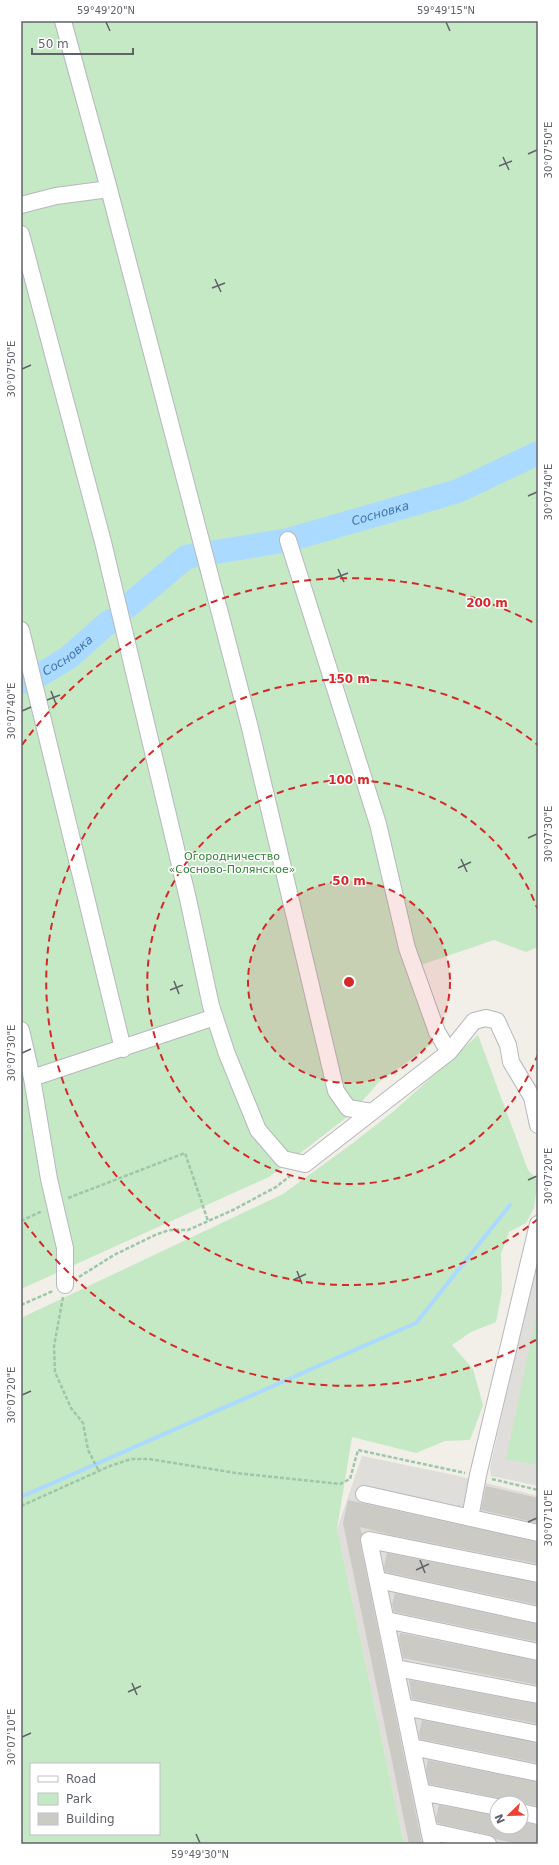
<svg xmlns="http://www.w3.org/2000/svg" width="559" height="1865" font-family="'DejaVu Sans',sans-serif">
<rect width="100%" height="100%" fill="#f1efe8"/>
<path fill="#e0deda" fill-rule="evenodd" d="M538 1253V1486L491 1476 490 1468Z
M362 1456 454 1475 538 1496V1844H404L337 1529ZM497 1803H521V1827H497Z"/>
<path fill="#c5e8c5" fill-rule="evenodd" d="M21 21H538V947L526 952 494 940 415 967 439 1039 379 1082 351 1114 269 1177 21 1289Z
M478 1035 528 1170 538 1180 534 1208 526 1223 509 1232 501 1254 502 1291 496 1322 471 1332 452 1345 473 1369 483 1405 470 1440 445 1441 416 1453 352 1437 337 1529 404 1844H21V1318L283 1194 353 1143 394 1111ZM31 1764H159V1834H31Z
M538 1306V1465L506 1459Z"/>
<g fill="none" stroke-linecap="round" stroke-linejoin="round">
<path stroke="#aadaff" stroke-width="4" d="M21 1497 416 1323 510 1205"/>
<g stroke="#aadaff" stroke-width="24">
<path id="s1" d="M216 552 288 540 458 491 538 453"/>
<path d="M128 606 186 557 193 556"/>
<path id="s2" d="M21 682 41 674 68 658 110 621"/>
</g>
</g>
<path fill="#cccac5" d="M486 1486 538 1498V1523L481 1510Z
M348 1500 538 1542V1564L391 1535 360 1527 362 1534 360 1542 422 1844H409L343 1523Z
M387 1553 538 1583V1605L385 1572 384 1567Z
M395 1593 538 1624V1642L394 1612 392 1605Z
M400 1633 538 1661V1685L403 1658 399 1638Z
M409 1680 538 1704V1724L412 1699Z
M422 1720 538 1743V1763L420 1739 419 1733Z
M428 1760 538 1782V1806L523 1803H513L499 1798 429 1784 426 1769Z
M439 1805 497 1816V1827H521V1822L538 1825V1844H518L496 1839 490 1835 437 1823 436 1817Z"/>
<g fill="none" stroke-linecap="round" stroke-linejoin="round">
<g stroke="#b5b8bc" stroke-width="18">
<path id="minor" d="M63 21 109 189 249 724 336 1091 348 1108 372 1112
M21 205 56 196 109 189
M21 234 103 542 188 899 211 1006 227 1054 258 1130 283 1159 305 1164 449 1052 474 1021 486 1018 497 1021 508 1045 511 1062 532 1097 538 1125
M288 540 378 824 407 948 437 1032 449 1052
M21 630 123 1049
M21 1030 32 1078 49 1179 65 1248V1285
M32 1078 215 1017
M364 1494 538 1533
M470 1518 478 1475 538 1224
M378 1580 538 1615
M386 1620 538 1652
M396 1668 538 1695
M404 1707 538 1734
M412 1747 538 1773
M421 1792 497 1807
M521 1812 538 1816
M429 1831 488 1844
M432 1844 369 1540 538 1574"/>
</g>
<path stroke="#9cc7a9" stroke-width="2.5" stroke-dasharray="4 2" stroke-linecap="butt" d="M68 1198 185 1153 208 1221
M21 1221 42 1211
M79 1277 114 1255 155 1235 169 1230H188L233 1210 276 1187 290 1176
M63 1297 54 1346 55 1372 71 1408 83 1423 88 1450 99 1471
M21 1305 53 1291
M492 1479 538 1490
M21 1506 110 1466 131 1459H149L236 1473 340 1484 350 1479 358 1450 465 1473"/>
<use href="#minor" stroke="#fff" stroke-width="16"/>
</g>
<path fill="none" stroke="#5f6368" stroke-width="1.5" d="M106 22 110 31M446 22 450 31M528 154 537 150M503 157 509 170M499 166 512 161M215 279 221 292M212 288 225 283M22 369 31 365M528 496 537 492M338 569 344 582M335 578 348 573M51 691 56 704M47 700 60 695M22 711 31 707M528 838 537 834M461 859 467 872M458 868 471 862M174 981 179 994M170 990 183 985M22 1053 31 1049M528 1180 537 1176M297 1271 302 1284M293 1280 306 1274M22 1395 31 1391M528 1522 537 1518M420 1560 425 1573M416 1570 429 1564M132 1683 137 1695M128 1692 141 1686M22 1737 31 1733M196 1834 200 1843"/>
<circle cx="349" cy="982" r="101" fill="#d62828" fill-opacity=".12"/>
<g fill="none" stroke="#d62828" stroke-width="2" stroke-dasharray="7 5">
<circle cx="349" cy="982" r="101"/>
<path d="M538 1054A202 202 0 1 1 538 910"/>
<path d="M538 1219A303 303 0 1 1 538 745"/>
<path d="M536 1340A404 404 0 0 1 22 1219M22 745A404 404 0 0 1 536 624"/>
</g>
<g text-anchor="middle" stroke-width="3" stroke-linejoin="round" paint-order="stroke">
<g font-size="11" fill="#348238" stroke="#fff">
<text x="232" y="860">Огородничество<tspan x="232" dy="13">«Сосново-Полянское»</tspan></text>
</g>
<g font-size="12" font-style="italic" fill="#4174aa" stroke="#fff">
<text dy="4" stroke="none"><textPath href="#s1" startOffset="169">Сосновка</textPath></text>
<text dy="4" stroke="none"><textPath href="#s2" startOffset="54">Сосновка</textPath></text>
</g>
</g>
<circle cx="349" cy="982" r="6" fill="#d62828" stroke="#fff" stroke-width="2"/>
<g font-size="12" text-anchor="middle" font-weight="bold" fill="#d62828" stroke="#fff" stroke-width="3" stroke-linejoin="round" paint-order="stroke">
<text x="487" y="607">200 m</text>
<text x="349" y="683">150 m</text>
<text x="349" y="784">100 m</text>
<text x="349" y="885">50 m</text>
</g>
<rect width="559" height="1865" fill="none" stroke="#ffffff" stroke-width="44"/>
<rect x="30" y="1763" width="130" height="72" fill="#ffffff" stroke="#bfc1c3"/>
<rect x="38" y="1776" width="20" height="6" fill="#ffffff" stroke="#bfc1c3"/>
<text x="66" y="1783" font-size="12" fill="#5f6368">Road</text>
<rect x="38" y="1793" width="20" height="12" fill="#c5e8c5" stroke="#bfc1c3"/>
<text x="66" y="1803" font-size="12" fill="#5f6368">Park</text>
<rect x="38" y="1813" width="20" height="12" fill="#cccac5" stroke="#bfc1c3"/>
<text x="66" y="1823" font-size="12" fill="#5f6368">Building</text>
<g transform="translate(509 1815) rotate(247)"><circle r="19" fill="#ffffff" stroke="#bfc1c3"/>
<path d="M0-3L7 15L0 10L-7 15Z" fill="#ea4335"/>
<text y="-6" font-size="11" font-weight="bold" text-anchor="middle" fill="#5f6368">N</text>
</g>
<path d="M32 48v6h101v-6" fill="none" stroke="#5f6368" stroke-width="2"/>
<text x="38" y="48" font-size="12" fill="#5f6368" stroke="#ffffff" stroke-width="3" paint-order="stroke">50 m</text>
<rect x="22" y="22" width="515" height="1821" fill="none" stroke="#5f6368" stroke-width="1.5"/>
<g font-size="10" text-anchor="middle" fill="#5f6368">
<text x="106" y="14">59°49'20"N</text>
<text x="446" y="14">59°49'15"N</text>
<text transform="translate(548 150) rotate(-90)" y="4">30°07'50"E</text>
<text transform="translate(11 369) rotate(-90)" y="4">30°07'50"E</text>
<text transform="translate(548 492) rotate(-90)" y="4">30°07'40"E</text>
<text transform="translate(11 711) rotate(-90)" y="4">30°07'40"E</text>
<text transform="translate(548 834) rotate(-90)" y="4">30°07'30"E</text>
<text transform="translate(11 1053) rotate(-90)" y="4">30°07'30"E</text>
<text transform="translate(548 1176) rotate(-90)" y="4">30°07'20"E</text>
<text transform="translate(11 1395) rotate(-90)" y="4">30°07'20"E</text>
<text transform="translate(548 1518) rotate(-90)" y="4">30°07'10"E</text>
<text transform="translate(11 1737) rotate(-90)" y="4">30°07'10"E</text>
<text x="200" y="1858">59°49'30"N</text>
</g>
</svg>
